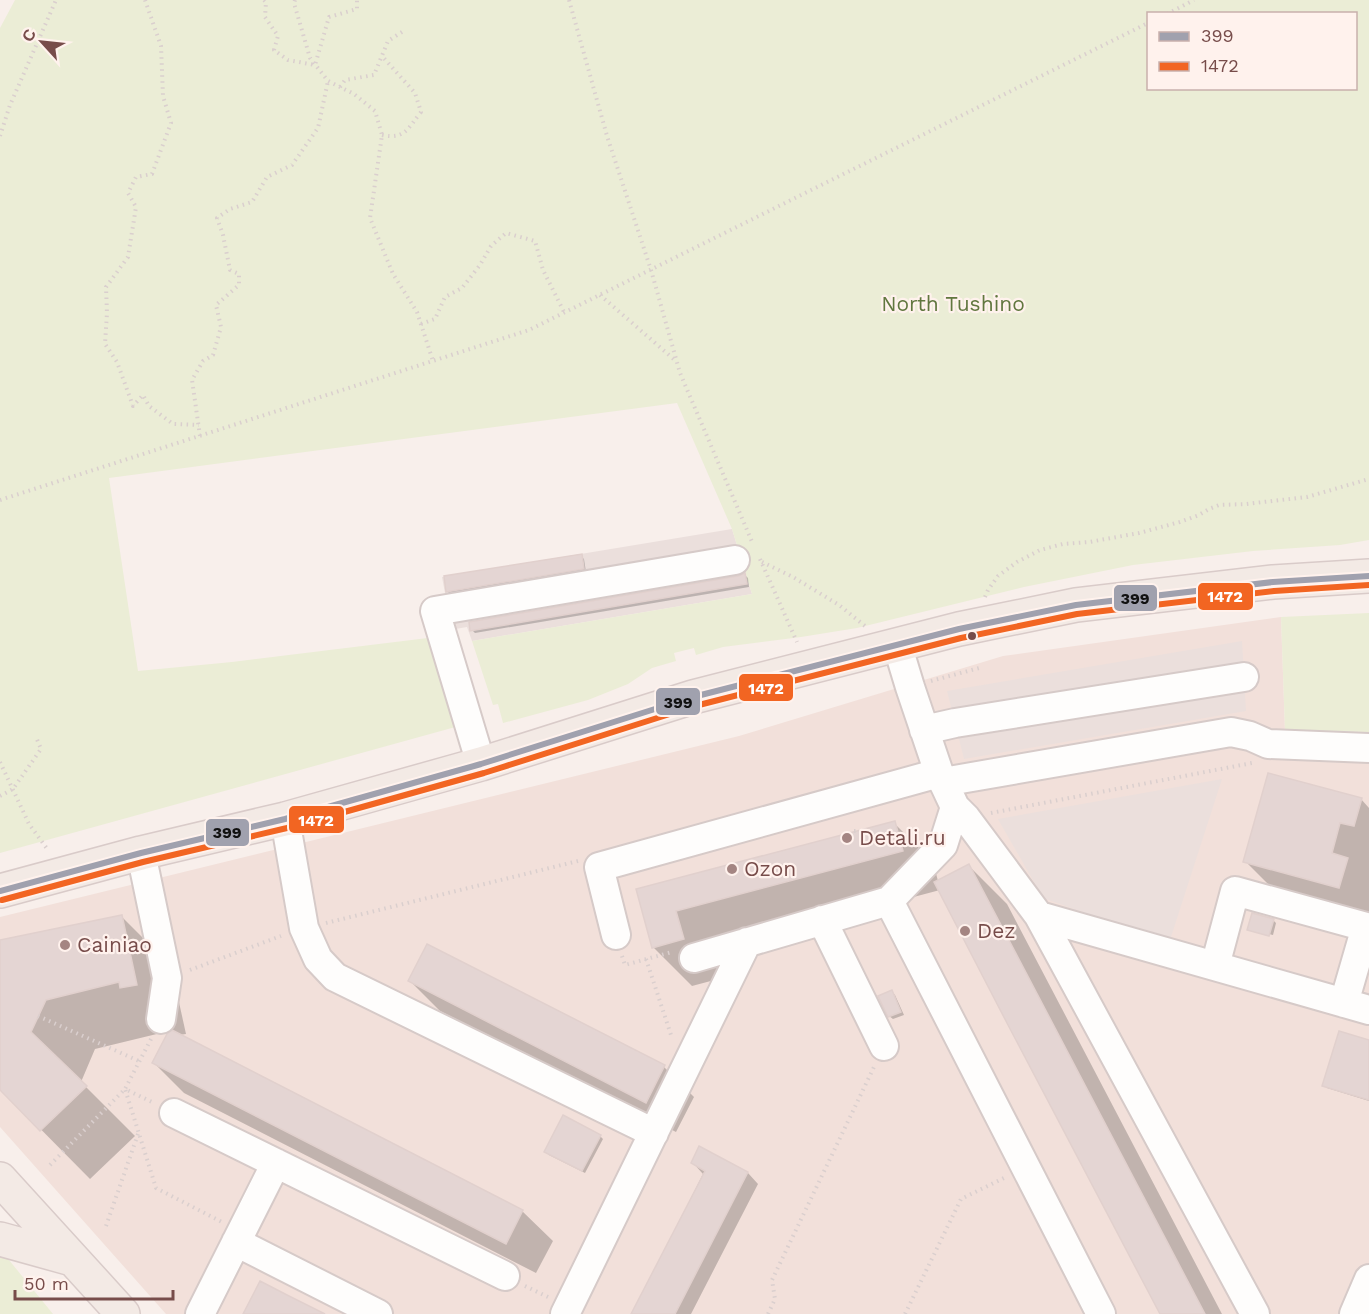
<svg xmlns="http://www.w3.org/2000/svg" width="1369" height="1314" font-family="'Work Sans',sans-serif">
<rect width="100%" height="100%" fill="#f8efeb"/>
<path fill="#f2e0da" d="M1281 617 1285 731 1369 732V1314H166L0 1127V917L739 736 1003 656Z"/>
<path fill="#ebdfdc" d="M732 529 752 594 472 641 467 627 438 632 447 604 442 577Z
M1242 641 1246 711 964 759 947 691Z
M1222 779 1169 943 1043 898 998 819Z"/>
<path fill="#ebedd6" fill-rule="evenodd" d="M15 0H1369V540L1340 545 1253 551 1133 565 1024 587 857 628 801 637 723 647 696 655 694 648 674 653 676 661 652 668 628 684 588 700 503 723 498 704 493 705 472 641 752 594 732 529 677 403 109 478 138 671 232 662 436 637 459 726 0 853V28ZM1148 14H1356V88H1148Z
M1369 613V732L1285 731 1281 617Z
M0 1249 53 1314H0Z"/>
<path fill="#0003" d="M581 556 584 559 586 572 451 595 448 592Z
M745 575 748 578 749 587 475 633 472 630 738 578Z
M1361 799 1369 808V929L1292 908 1245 861Z
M894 823 933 862 938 881 968 865 1007 904 1222 1314H1162L940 890 714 950 722 978 692 986 653 947 638 890Z
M122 917 171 966 186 1034 179 1035 522 1211 553 1241 536 1273 184 1093 154 1063 169 1035 165 1032 95 1049 81 1082 135 1136 90 1179 0 1088V942Z
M1273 920 1276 923 1273 935 1251 929V931L1249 930Z
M410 981 664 1067 694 1097 676 1132 440 1011Z
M892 992 895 995 904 1015 893 1019 889 1016Z
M1369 1041V1101L1327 1088 1324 1085Z
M600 1136 603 1139 585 1173 549 1155 546 1152Z
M700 1148 748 1173 758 1184 691 1314H633L703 1174 693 1163Z"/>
<path fill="#e4d5d3" stroke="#e1d0cd" stroke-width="1.5" d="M582 554 584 569 446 592 444 576Z
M745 573 747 584 470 631 469 622 738 576Z
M1268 773 1362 798 1354 826 1340 823 1332 853 1348 858 1339 888 1243 862Z
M895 821 903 851 676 911 684 939 652 948 636 889Z
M969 864 1205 1314H1160L1008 1025 934 882Z
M1252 913 1274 919 1269 936 1247 930Z
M122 915 137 985 120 988 119 982 46 1000 31 1032 87 1086 40 1131 0 1090V940Z
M427 944 665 1065 646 1103 408 981Z
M892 990 901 1012 888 1017 878 996Z
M172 1030 523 1210 506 1244 152 1063 167 1034Z
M1339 1031 1369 1040V1100L1322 1086Z
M563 1115 601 1135 582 1171 544 1152Z
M699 1146 748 1172 675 1314H631L705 1171 691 1163Z
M260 1281 289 1296 325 1314H243Z"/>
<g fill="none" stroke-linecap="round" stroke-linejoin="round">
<g stroke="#d6cac8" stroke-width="32">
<path id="minor" d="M897 644 910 687 939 773 955 807 966 818 1039 916 1255 1314
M924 730 955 723 1244 677
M481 764 435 611 735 560
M943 782 1231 732 1250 736 1268 744 1369 748
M285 819 304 928 318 959 335 977 654 1133
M141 853 167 978 161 1019
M889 901 1101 1314
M1039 916 1369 1010
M822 920 884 1046
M616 935 599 867 939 773
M694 958 889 901 943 845 955 807
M1215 966 1235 891 1366 927 1344 1003
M174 1113 505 1276
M236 1242 378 1314
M200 1314 276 1163
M565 1314 747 942
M1354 1314 1369 1279"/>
</g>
<g stroke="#d9cbc9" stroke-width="36">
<path id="major" d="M0 891 141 853 285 819 481 764 693 697 959 629 1076 605 1273 582 1369 576
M0 1179 123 1314
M0 1239 72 1259"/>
</g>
<path stroke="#dacfce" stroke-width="4" stroke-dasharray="1.5 4.5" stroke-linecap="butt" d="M145 0 161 46 163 96 171 123 152 174 136 177 128 193 136 207 128 257 106 287 107 313 105 344 117 362 133 406 143 395 149 406 173 424 199 425
M264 0 266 2 265 17 278 36 274 50 288 60 315 65 329 17 357 9V0
M295 0 294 3 310 58 328 81 354 94 375 111 382 135 370 218 393 274 417 312 433 361
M569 0 607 136 651 270 680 373 753 544
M1167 14 1194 0
M340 87 345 80 374 75 388 41 405 30
M382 135C405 140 408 128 421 112L415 93 382 56
M0 136 10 105 56 0
M600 295 677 362
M421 324 435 319 445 297 462 288 480 265 491 246 506 233 535 241 543 270 564 312
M200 436 192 380 203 361 213 355 221 327 216 305 239 285V274L230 270 223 235 217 218 230 209 252 202 267 177 292 165 318 128 328 81
M0 500 529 330 1148 23
M760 559 797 642
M762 562 793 577 839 605 865 626
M985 597 988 590 998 576 1017 562 1040 550 1063 544 1089 542 1139 533 1180 522 1199 515 1209 509 1219 505 1246 504 1307 497 1369 479
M931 681 979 668
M0 762 29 824 48 850
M0 796 13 789 41 749 36 737
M991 813 1252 763
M854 831H856
M326 923 578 861
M622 956 625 965 672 952
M646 959 672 1038
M190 970 281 936
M38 1016 139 1061
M151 1039 125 1089 154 1103
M50 1165 125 1089 156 1188 222 1222
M106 1226 138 1134
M525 1286 548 1297
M768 1314 775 1299 772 1280 874 1067
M905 1314 961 1199 1004 1178"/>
<use href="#minor" stroke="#fefdfc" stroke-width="28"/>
<use href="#major" stroke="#f3eae5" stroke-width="33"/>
<g stroke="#fff2ed" stroke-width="10">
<path id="bus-1" d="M0 891 141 853 285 819 481 764 693 697 959 629 1076 605 1273 582 1369 576"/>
</g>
<g stroke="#fff2ed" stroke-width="10">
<path id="bus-2" d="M2 900 143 862 287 828 484 773 695 706 961 638 1077 614 1274 591 1369 585"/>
</g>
<use href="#bus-1" stroke="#a0a1ae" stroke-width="6"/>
<use href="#bus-2" stroke="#f26522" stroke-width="6"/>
</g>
<circle fill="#774c4a" stroke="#fff2ed" stroke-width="2" cx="972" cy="636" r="5"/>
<g fill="#a48582" stroke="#fff2ed" stroke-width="2">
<circle cx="847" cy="838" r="6"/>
<circle cx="732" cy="869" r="6"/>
<circle cx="965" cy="931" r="6"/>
<circle cx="65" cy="945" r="6"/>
</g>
<g text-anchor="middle" stroke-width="4.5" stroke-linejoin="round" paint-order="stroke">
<g font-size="21" fill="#61773f" stroke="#fff2ed">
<text x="953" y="311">North Tushino</text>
</g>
<g font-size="21" fill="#774c4a" stroke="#fff2ed" text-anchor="start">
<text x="859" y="845">Detali.ru</text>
<text x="744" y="876">Ozon</text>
<text x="977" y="938">Dez</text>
<text x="77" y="952">Cainiao</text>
</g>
</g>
<g stroke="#fff2ed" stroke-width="2">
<rect x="1197" y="582" width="57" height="29" rx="6" fill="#f26522"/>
<rect x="1113" y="584" width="45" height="28" rx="6" fill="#a0a1ae"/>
<rect x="738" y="673" width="56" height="29" rx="6" fill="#f26522"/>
<rect x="655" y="687" width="46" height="29" rx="6" fill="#a0a1ae"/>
<rect x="288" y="805" width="57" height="29" rx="6" fill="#f26522"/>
<rect x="205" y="818" width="45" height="29" rx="6" fill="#a0a1ae"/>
</g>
<g font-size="16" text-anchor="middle" font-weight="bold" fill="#fff">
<text x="1225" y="602">1472</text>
<text x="766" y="694">1472</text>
<text x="316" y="826">1472</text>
</g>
<g font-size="16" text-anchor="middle" font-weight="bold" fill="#111">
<text x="1135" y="604">399</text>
<text x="678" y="708">399</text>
<text x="227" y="838">399</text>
</g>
<rect x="1147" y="12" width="210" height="78" fill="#fff2ed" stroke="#c9b0ac" stroke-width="1.5"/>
<rect x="1159" y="32" width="30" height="9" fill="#a0a1ae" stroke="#c9b0ac" stroke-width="1.5"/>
<text x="1201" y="42" font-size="18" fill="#774c4a">399</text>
<rect x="1159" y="62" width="30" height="9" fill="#f26522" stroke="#c9b0ac" stroke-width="1.5"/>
<text x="1201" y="72" font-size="18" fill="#774c4a">1472</text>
<g transform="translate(42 42) rotate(297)" stroke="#fff2ed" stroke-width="4.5" paint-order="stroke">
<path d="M0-4.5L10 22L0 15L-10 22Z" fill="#774c4a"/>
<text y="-9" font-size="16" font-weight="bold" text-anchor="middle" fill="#774c4a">С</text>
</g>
<path d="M15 1290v9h158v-9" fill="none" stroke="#774c4a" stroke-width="3"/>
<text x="24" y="1290" font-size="18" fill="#774c4a" stroke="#fff2ed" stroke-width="4.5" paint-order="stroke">50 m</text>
</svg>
